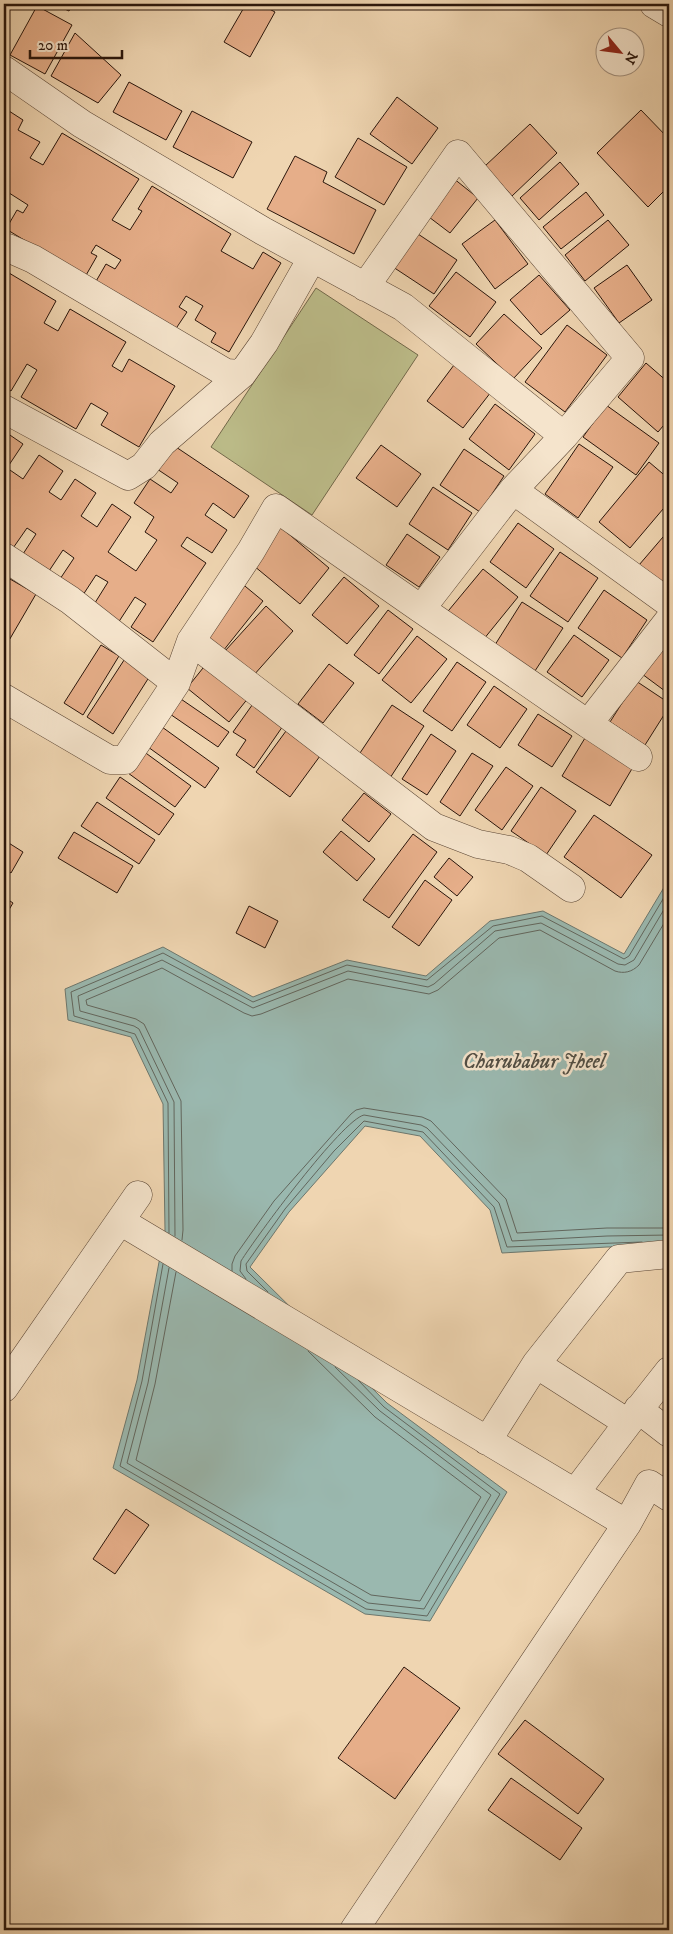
<svg xmlns="http://www.w3.org/2000/svg" width="673" height="1934" font-family="'IM FELL DW Pica',serif">
<rect width="100%" height="100%" fill="#efd5b1"/>
<filter id="stains"><feTurbulence type="fractalNoise" baseFrequency=".004" numOctaves="4"/><feColorMatrix values="0 0 0 0 .2 0 0 0 0 .09 0 0 0 0 .02 0 0 0 .5 -.17"/></filter>
<radialGradient id="worn" r=".72"><stop offset=".6" stop-color="#630" stop-opacity="0"/><stop offset="1" stop-color="#630" stop-opacity=".3"/></radialGradient>
<path fill="#bcbc89" stroke="#72684a" d="M316 288 418 355 312 515 211 447Z"/>
<path fill="#9ab8af" stroke="#6d776d" d="M669 879V1246L607 1247 502 1253 490 1210 420 1136 365 1126 289 1212 250 1267 387 1403 507 1492 430 1621 365 1614 113 1468 137 1380 165 1230 163 1104 131 1037 68 1020 65 989 163 947 253 997 347 960 426 976 490 921 543 911 624 954Z"/>
<g fill="none" stroke-linecap="round" stroke-linejoin="round">
<path stroke="#62665d" stroke-width="1" d="M169 1233 168 1103 135 1034 74 1016 71 992 163 953 253 1002 347 965 427 980 493 926 542 916 624 959 629 956 669 889
M175 1236 174 1102 139 1029 134 1026 80 1011 78 996 162 960 253 1008 348 971 428 987 434 984 495 931 541 923 618 964 625 965 634 960 669 901
M182 1240 183 1230 181 1101 144 1024 136 1019 87 1005 86 1000 162 968 244 1013 252 1016 261 1014 348 979 429 994 438 990 499 938 540 930 615 971C624 974 632 972 639 965L669 915
M163 1264 142 1381 120 1466 366 1609 427 1616 500 1494 384 1407 358 1380
M169 1268 148 1383 127 1463 368 1603 424 1609 491 1495 380 1411 335 1367
M232 1271V1264L235 1256 274 1201 351 1114 356 1110 364 1108 422 1117 431 1121 506 1199 517 1233 607 1228H669
M176 1272 155 1384 136 1460 371 1595 420 1601 481 1497 375 1417 308 1351
M246 1279 240 1271 241 1261C256 1237 342 1120 364 1115L421 1125 427 1128 499 1203 512 1241 607 1236 669 1235
M268 1292 247 1271 246 1264 285 1209 334 1151 364 1121 423 1132 494 1207 507 1247 642 1242"/>
</g>
<path fill="#e6ae89" stroke="#29150b" d="M54 4H73L69 11Z
M246 4H260L275 12 250 57 224 42Z
M37 6 72 25 45 74 10 55Z
M75 33 121 75 98 103 51 76Z
M129 82 182 111 166 140 113 112Z
M397 97 438 128 412 164 370 134Z
M641 110 669 139V186L648 207 597 153Z
M9 111 23 120 18 130 40 142 30 158 43 165 62 133 139 179 112 220 130 230 142 211 138 209 152 186 231 234 221 251 253 269 263 252 281 263 229 352 211 342 216 333 195 320 203 306 186 296 179 307 187 312 175 330 95 283 106 264 115 269 121 260 96 245 91 253 97 256 85 277 6 229 17 210 23 213 28 205 6 191 4 195V120Z
M192 111 252 142 233 178 173 147Z
M530 124 557 153 512 196 485 166Z
M358 138 407 167 384 205 335 177Z
M295 156 327 172 323 182 376 210 354 254 267 209Z
M560 162 579 184 539 220 520 198Z
M453 178 478 198 450 233 425 214Z
M586 192 604 215 561 249 543 227Z
M495 220 528 264 495 289 462 244Z
M608 220 629 245 585 281 565 255Z
M412 230 457 260 434 294 390 265Z
M627 265 652 300 619 323 594 288Z
M4 270 56 301 44 323 58 331 70 309 126 342 112 366 122 372 129 359 175 386 139 447 101 425 108 413 91 403 76 429 21 397 37 370 27 364 11 391 4 387Z
M456 272 496 302 470 337 429 306Z
M539 275 570 310 541 335 510 300Z
M504 314 542 348 513 379 476 344Z
M567 325 607 355 565 412 525 382Z
M646 363 669 383V419L658 432 618 397Z
M454 365 491 392 463 428 427 401Z
M495 404 535 434 509 470 469 439Z
M606 405 659 443 636 475 583 437Z
M4 431 23 444 7 468 23 479 39 455 63 471 49 492 61 500 75 479 96 493 81 516 97 527 112 504 131 517 108 552 136 571 157 540 145 532 154 517 134 503 150 479 171 493 178 483 154 467 170 443 249 496 234 518 213 503 205 515 227 530 212 553 187 537 181 546 206 563 153 642 131 627 146 604 135 597 118 623 93 606 108 582 96 575 81 598 58 582 74 558 63 550 49 571 23 554 36 534 27 528 11 551 4 546Z
M579 444 613 467 578 518 545 494Z
M381 445 421 474 397 507 356 478Z
M464 449 504 476 480 512 440 485Z
M649 462 669 479V502L630 548 599 522Z
M433 487 472 513 448 550 409 524Z
M518 523 554 549 526 588 490 562Z
M278 525 329 568 300 604 248 561Z
M669 530V590L639 565Z
M407 534 440 557 419 587 386 565Z
M560 552 598 578 568 622 530 596Z
M483 569 518 597 479 645 444 616Z
M344 577 379 606 347 644 312 615Z
M10 579 36 594 4 649V590Z
M240 582 263 601 223 651 200 633Z
M604 590 647 620 622 658 578 628Z
M522 602 563 628 533 674 493 648Z
M266 606 293 631 253 676 225 651Z
M388 610 413 629 379 674 354 655Z
M669 632V694L638 671Z
M574 635 609 660 582 697 547 672Z
M417 636 447 659 411 703 382 680Z
M101 645 119 656 83 715 64 703Z
M128 654 153 671 113 734 87 717Z
M457 662 486 682 452 731 423 711Z
M207 663 249 697 229 722 187 688Z
M329 664 354 683 323 723 298 704Z
M636 681 669 703V707L645 745 610 722Z
M494 686 527 709 500 748 467 725Z
M178 697 229 732 218 747 167 712Z
M255 701 285 723 254 768 236 755 246 740 233 732Z
M392 705 424 726 390 778 358 756Z
M538 714 572 736 552 767 518 745Z
M162 727 219 768 205 788 148 747Z
M286 731 320 756 290 797 256 772Z
M431 734 456 751 427 795 402 779Z
M585 738 633 767 610 806 562 776Z
M143 751 191 786 175 807 128 773Z
M472 753 493 766 460 816 440 802Z
M506 767 533 786 502 830 475 810Z
M120 777 174 814 159 835 106 798Z
M541 787 576 811 546 855 511 831Z
M364 793 391 814 369 842 342 820Z
M97 802 155 840 139 864 81 826Z
M594 815 652 855 621 898 564 857Z
M341 831 375 859 357 881 323 852Z
M74 832 133 866 117 893 58 858Z
M413 834 437 852 389 918 363 900Z
M4 840 23 852 11 873 4 868Z
M449 858 473 877 457 896 434 877Z
M425 880 452 900 419 946 392 927Z
M4 897 13 903 4 918Z
M249 906 278 921 265 948 236 933Z
M126 1509 149 1525 115 1574 93 1559Z
M404 1667 460 1708 395 1799 338 1758Z
M525 1720 604 1779 578 1814 498 1754Z
M511 1778 582 1828 560 1860 488 1810Z"/>
<g fill="none" stroke-linecap="round" stroke-linejoin="round">
<g stroke="#5a4534" stroke-width="29">
<path id="minor" d="M654 4 669 13
M4 70 82 124 263 231 403 307 564 436 513 490 421 609 276 508 251 551 191 641 434 827 478 844 509 850 528 858 571 888
M4 248H8L33 259 226 373 242 374 264 343 312 258
M365 287 458 154 630 358 564 436
M4 409 128 476 144 466 162 443 242 374
M513 490 669 603
M4 557 70 600 176 683 191 641
M421 609 588 724 669 620
M4 698 110 760H125L176 683
M588 724 638 757
M120 1221 627 1524
M536 1364 619 1259 669 1254
M4 1388 138 1195
M638 1409 669 1433
M487 1441 536 1364 628 1423 669 1371
M575 1493 628 1423
M354 1930 627 1524 649 1484 669 1497"/>
</g>
<use href="#minor" stroke="#f5e4cc" stroke-width="28"/>
</g>
<g text-anchor="middle" stroke-width="5" stroke-linejoin="round" paint-order="stroke">
<g font-size="21" font-style="italic" fill="#514e44" stroke="#f5e4cc">
<text x="534" y="1068">Charubabur Jheel</text>
</g>
</g>
<rect width="673" height="1934" fill="none" stroke="#efd5b1" stroke-width="20"/>
<rect x="5" y="5" width="663" height="1924" fill="none" stroke="#29150b" stroke-width="2.5"/>
<rect x="10" y="10" width="653" height="1914" fill="none" stroke="#29150b"/>
<g transform="translate(620 52) rotate(119)"><circle r="24" fill="#f5e4cc" stroke="#a3917f"/>
<path d="M0-4L9 19L0 12L-9 19Z" fill="#8f2418"/>
<text y="-8" font-size="14" font-weight="bold" text-anchor="middle" fill="#29150b">N</text>
</g>
<path d="M30 50v8h92v-8" fill="none" stroke="#29150b" stroke-width="2.5"/>
<text x="38" y="50" font-size="15" fill="#29150b" stroke="#f5e4cc" stroke-width="4" paint-order="stroke">20 m</text>
<rect width="100%" height="100%" filter="url(#stains)"/>
<rect width="100%" height="100%" fill="url(#worn)"/>
</svg>
